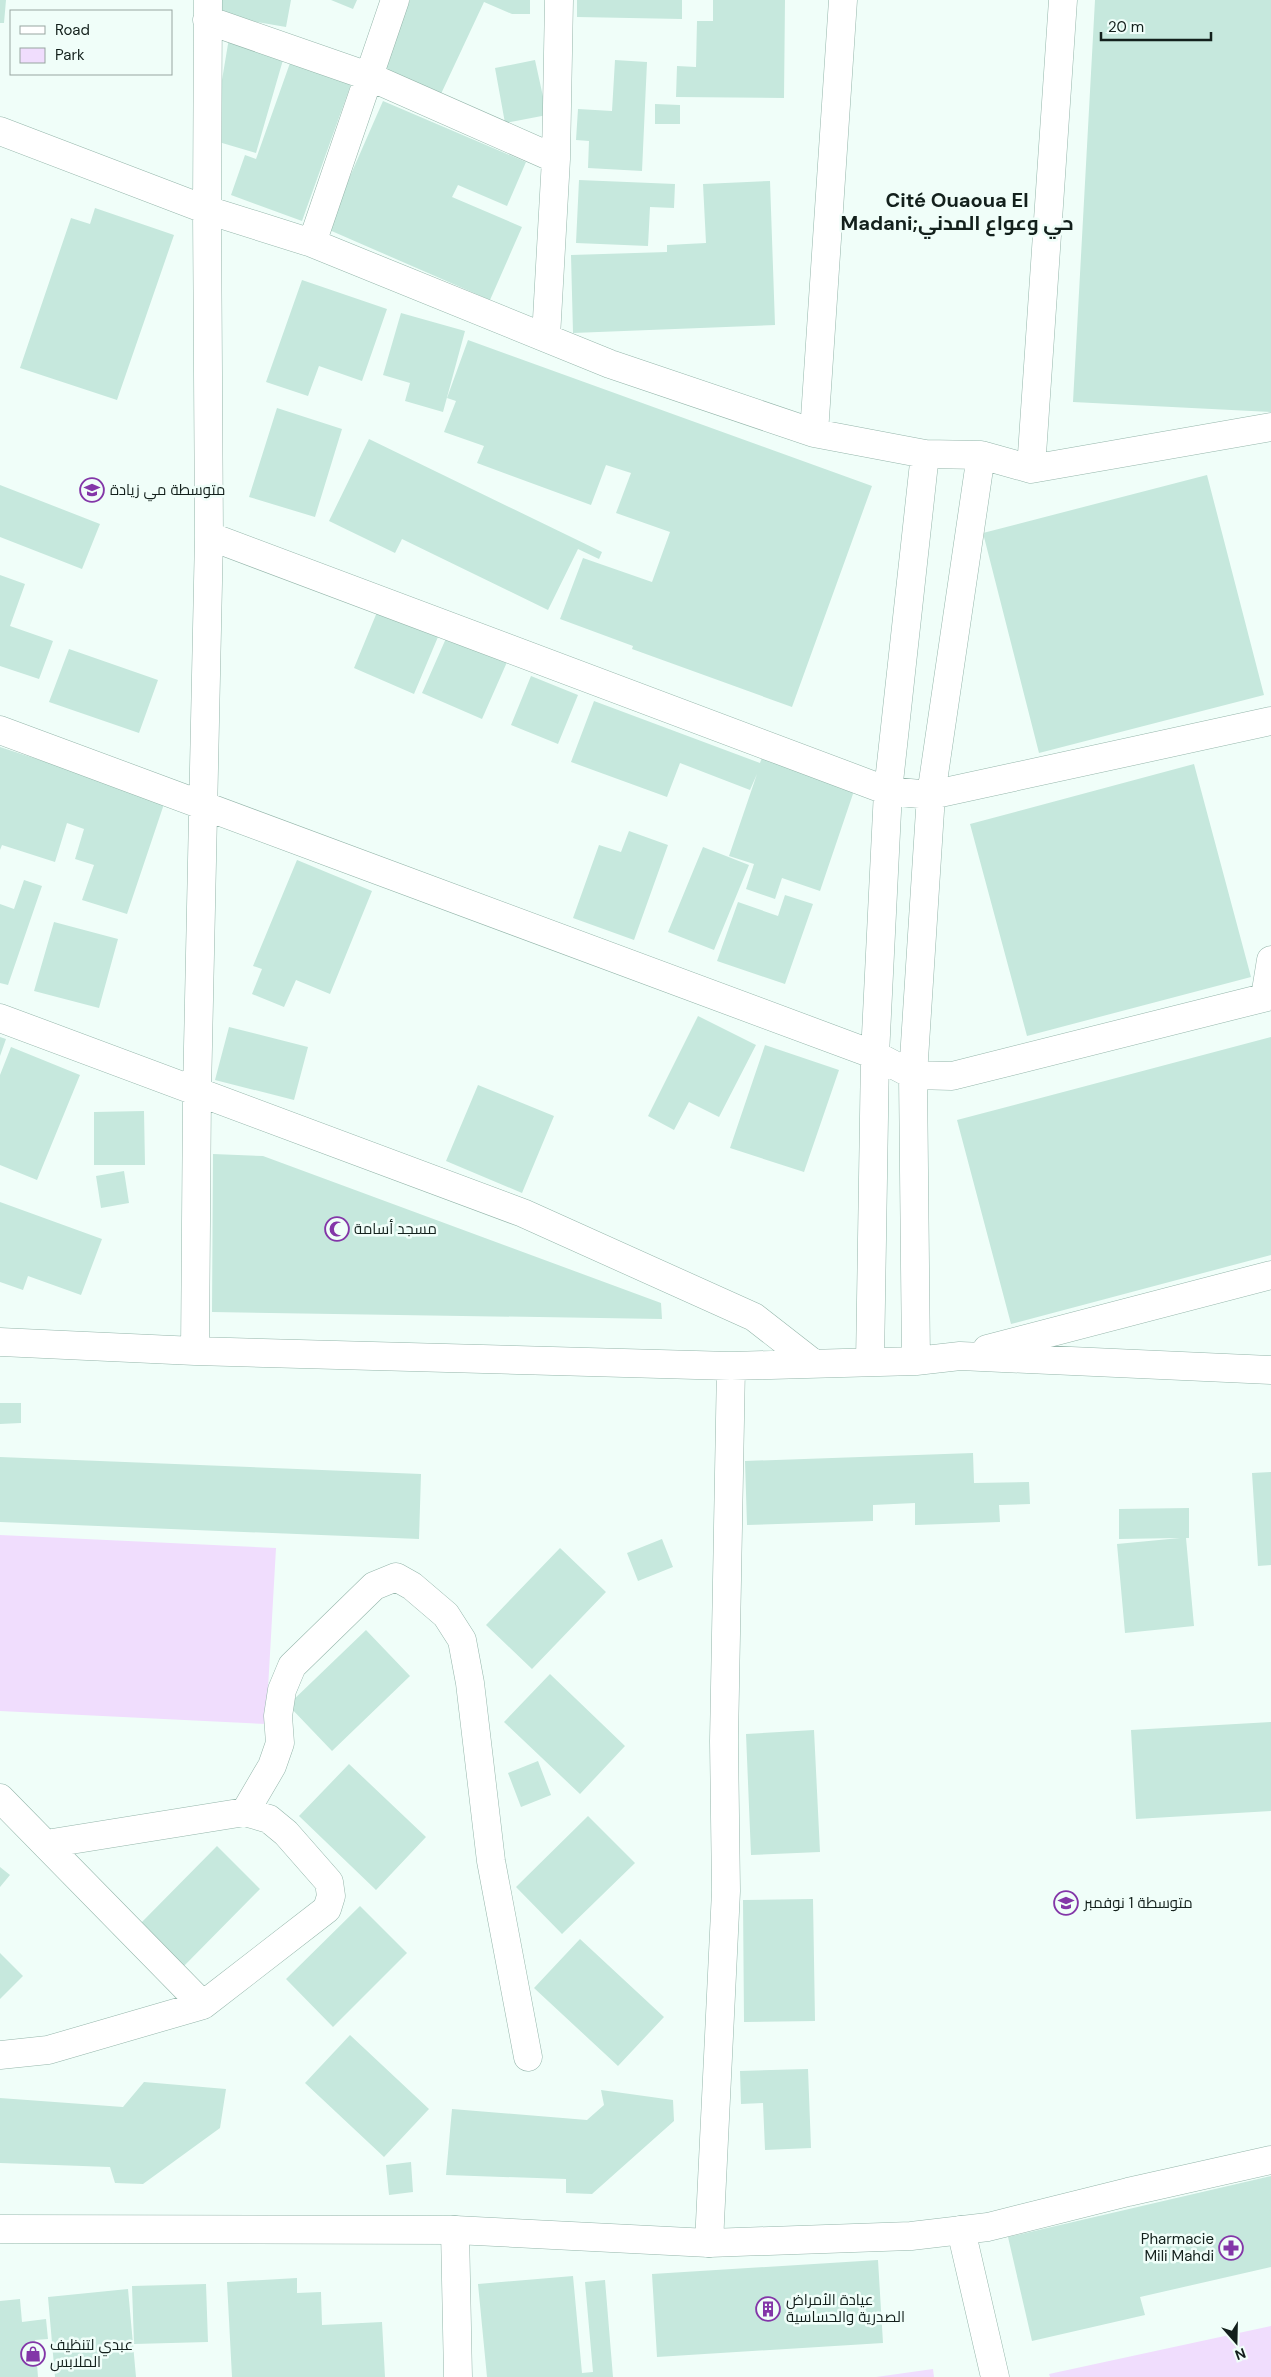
<svg xmlns="http://www.w3.org/2000/svg" width="1271" height="2377" font-family="'DM Sans',Cairo,sans-serif">
<rect width="100%" height="100%" fill="#f0fef9"/>
<path fill="#f0ddfd" d="M0 1535 276 1548 266 1724 0 1711Z
M1271 2326V2377H1050L1049 2374Z
M933 2369 934 2377H876Z"/>
<path fill="#c6e8dd" d="M0 0H6L4 23H0Z
M218 0H291L286 27 215 15Z
M331 0H357L353 9Z
M410 0H530V14H512L484 2 440 96 379 68Z
M577 0H682V19L577 17Z
M713 0H785L784 98 676 97 677 66 696 67 697 21H713Z
M1095 0H1271V412L1073 402Z
M229 38 285 53 256 153 212 140Z
M535 60 547 115 505 123 495 68Z
M615 60 647 62 642 171 588 168 589 141 576 140 578 109 612 111Z
M290 63 351 84 302 221 231 195 245 155 256 159Z
M383 101 526 162 507 206 458 185 452 197 522 227 490 300 327 229Z
M655 104 680 105V124H655Z
M579 180 675 184 674 208 650 207 648 246 576 243Z
M770 181 775 325 573 333 571 255 667 252V245L706 243 703 184Z
M95 208 174 235 117 400 20 368 71 218 90 224Z
M302 280 387 309 362 381 319 366 308 396 266 382Z
M401 313 465 331 443 412 405 401 410 383 383 375Z
M468 340 872 486 792 707 632 649 633 646 560 619 583 558 652 582 670 532 616 513 631 473 606 465 591 505 477 463 484 446 444 432 456 401 447 398Z
M277 408 342 429 315 517 249 497Z
M369 439 602 552 599 559 578 549 548 610 402 539 395 553 329 521Z
M1207 475 1264 695 1039 753 983 533Z
M0 485 100 524 82 569 0 537Z
M0 575 25 584 10 626 53 641 39 679 0 666Z
M382 600 443 625 414 694 354 668Z
M451 627 511 653 482 719 422 693Z
M69 649 158 680 139 733 49 702Z
M531 676 578 695 558 744 511 725Z
M594 701 760 763 763 754 856 785 820 891 782 878 775 899 746 889 754 864 729 856 757 774 750 790 680 763 667 797 571 762Z
M0 747 165 801 127 914 82 900 94 865 75 859 84 829 67 823 55 862 2 845 0 850Z
M1194 764 1251 977 1027 1036 970 824Z
M629 831 668 845 634 940 573 918 599 845 621 852Z
M703 847 749 865 714 950 668 932Z
M297 860 372 891 330 994 296 980 284 1007 252 994 262 969 253 966Z
M24 880 42 886 8 985 0 983V904L14 909Z
M785 895 813 904 785 984 717 961 738 902 778 916Z
M54 922 118 939 99 1008 34 991Z
M698 1016 756 1045 719 1117 689 1102 674 1130 648 1116Z
M229 1027 308 1047 294 1100 215 1080Z
M0 1037 6 1039 0 1056Z
M1271 1037V1255L1011 1324 957 1120Z
M765 1045 839 1070 804 1172 730 1148Z
M11 1047 80 1075 37 1180 0 1165V1075Z
M478 1085 554 1116 522 1193 446 1161Z
M144 1111 145 1165H94V1112Z
M213 1154 263 1156 661 1303 662 1319 212 1312Z
M124 1171 129 1203 101 1208 96 1176Z
M0 1202 102 1239 81 1295 28 1276 23 1290 0 1282Z
M0 1403H21V1423L0 1424Z
M973 1453 974 1483 1029 1482 1030 1504 999 1505 1000 1522 915 1525V1503L873 1505V1521L747 1525 745 1461Z
M0 1457 421 1474 419 1539 0 1522Z
M1271 1472V1565L1258 1566 1252 1473Z
M1189 1508V1538H1186L1194 1626 1125 1633 1117 1544 1180 1538 1119 1539V1509Z
M662 1539 673 1567 638 1581 627 1553Z
M560 1548 606 1592 532 1669 486 1625Z
M366 1630 410 1676 332 1751 288 1705Z
M550 1674 625 1746 580 1794 504 1722Z
M1271 1722V1811L1136 1819 1131 1730Z
M814 1730 820 1852 751 1855 746 1734Z
M538 1761 551 1795 521 1807 508 1773Z
M349 1764 426 1837 376 1890 299 1816Z
M588 1816 635 1863 562 1934 516 1887Z
M217 1846 260 1889 182 1968 139 1925Z
M0 1867 10 1875 0 1887Z
M813 1899 815 2021 744 2022 743 1900Z
M360 1906 407 1953 333 2027 286 1979Z
M580 1939 664 2017 618 2066 534 1988Z
M0 1953 23 1976 0 1999Z
M350 2035 429 2109 384 2157 305 2083Z
M808 2069 811 2148 765 2150 763 2103 741 2104 740 2071Z
M144 2082 226 2089 220 2128 143 2184 115 2183 110 2167 0 2163V2098L123 2107Z
M601 2090 673 2100 674 2121 592 2194 566 2193V2179L446 2175 452 2109 587 2120 604 2105Z
M411 2162 413 2192 389 2195 386 2165Z
M1271 2176V2267L1140 2297 1145 2315 1032 2341 1008 2237Z
M878 2260 883 2343 657 2357 652 2274Z
M573 2276 582 2373 593 2372 585 2282 605 2280 613 2377H487L478 2284Z
M297 2278V2293L321 2292 322 2325 382 2322 385 2377H232L227 2282Z
M206 2284 208 2342 134 2344 132 2286Z
M128 2289 136 2377H55L48 2297Z
M20 2299 22 2322 46 2319 48 2339 35 2340 38 2377H0V2301Z"/>
<g fill="none" stroke-linecap="round" stroke-linejoin="round">
<g stroke="#95b6ab" stroke-width="29">
<path id="street" d="M207 20 368 76 556 159
M0 131 207 210 312 243 610 364 814 433 925 454 981 455 1031 469 1271 427
M312 243 395 0
M546 337 556 159 559 0
M814 433 843 0
M1031 469 1063 0
M209 536 888 791 931 795 1271 721
M0 730 875 1055 913 1075 952 1076 1271 996
M1265 997 1271 960
M0 1018 523 1213 754 1317 813 1363
M0 1342 195 1351 731 1366 916 1361 960 1356 1271 1370
M987 1349 1271 1275
M195 1351 197 1093 209 536 207 210 208 0
M916 1361 913 1075 931 795 981 455
M870 1362 875 1055 888 791 925 454
M0 1798 203 2005 48 2050 0 2055
M245 1812 272 1766 280 1743 278 1716 282 1690 292 1666 374 1586 396 1577 412 1586 446 1615 462 1640 470 1683 491 1861 528 2057
M46 1844 245 1812 269 1819 286 1833 329 1882 331 1896 327 1909 203 2005
M455 2230 458 2377
M961 2230 995 2377
M709 2243 726 1891 724 1741 731 1366"/>
</g>
<g stroke="#95b6ab" stroke-width="29">
<path id="secondary" d="M0 2229 455 2230 709 2243 911 2236 988 2227 1128 2192 1271 2160"/>
</g>
<use href="#street" stroke="#fff" stroke-width="28"/>
<use href="#secondary" stroke="#fff" stroke-width="28"/>
</g>
<defs>
<g id="school-ring" transform="scale(1.25)"><circle r="9.5" fill="#f0fef9" stroke="#8336a8" stroke-width="1.5"/><path d="M0-5L7-2L0 1L-7-2ZM-4 1L0 2.5L4 1V4Q0 6-4 4Z" fill="#8336a8"/></g>
<g id="mosque-ring" transform="scale(1.25)"><circle r="9.5" fill="#f0fef9" stroke="#8336a8" stroke-width="1.5"/><path d="M3.5-4.9A6 6 0 1 0 3.5 4.9A5 5 0 1 1 3.5-4.9Z" fill="#8336a8"/></g>
<g id="pharmacy-ring" transform="scale(1.25)"><circle r="9.5" fill="#f0fef9" stroke="#8336a8" stroke-width="1.5"/><path d="M-2-6h4v4h4v4h-4v4h-4v-4h-4v-4h4Z" fill="#8336a8"/></g>
<g id="building-ring" transform="scale(1.25)"><circle r="9.5" fill="#f0fef9" stroke="#8336a8" stroke-width="1.5"/><path d="M-4-6H4V6H1V3H-1V6H-4ZM-2.5-4.3h1.7v1.8h-1.7ZM.8-4.3h1.7v1.8H.8ZM-2.5-1h1.7V.8h-1.7ZM.8-1h1.7V.8H.8Z" fill="#8336a8"/></g>
<g id="shop-ring" transform="scale(1.25)"><circle r="9.5" fill="#f0fef9" stroke="#8336a8" stroke-width="1.5"/><path d="M-5-2.5h2.3a2.7 3.5 0 0 1 5.4 0H5L5.5 6h-11ZM-1.5-2.5h3a1.5 2.3 0 0 0-3 0Z" fill="#8336a8"/></g>
</defs>
<g fill-rule="evenodd">
<use href="#school-ring" x="92" y="490"/>
<use href="#mosque-ring" x="337" y="1229"/>
<use href="#school-ring" x="1066" y="1903"/>
<use href="#pharmacy-ring" x="1231" y="2248"/>
<use href="#building-ring" x="768" y="2309"/>
<use href="#shop-ring" x="33" y="2354"/>
</g>
<g text-anchor="middle" stroke-width="5" stroke-linejoin="round" paint-order="stroke">
<g font-size="15" fill="#13201c" stroke="#f0fef9" text-anchor="start">
<text x="110" y="495">متوسطة مي زيادة</text>
<text x="354" y="1234">مسجد أسامة</text>
<text x="1084" y="1908">متوسطة 1 نوفمبر</text>
<text x="1214" y="2244" text-anchor="end">Pharmacie<tspan x="1214" dy="17">Mili Mahdi</tspan></text>
<text x="786" y="2305">عيادة الأمراض<tspan x="786" dy="17">الصدرية والحساسية</tspan></text>
<text x="50" y="2350">عبدي لتنظيف<tspan x="50" dy="17">الملابس</tspan></text>
</g>
<g font-size="20" font-weight="bold" fill="#13201c" stroke="#f0fef9">
<text x="957" y="207">Cité Ouaoua El<tspan x="957" dy="23">Madani;حي وعواع المدني</tspan></text>
</g>
</g>
<rect x="10" y="10" width="162" height="65" fill="#f0fef9" stroke="#98a5a1"/>
<rect x="20" y="26" width="25" height="8" fill="#ffffff" stroke="#98a5a1"/>
<text x="55" y="35" font-size="15" fill="#13201c">Road</text>
<rect x="20" y="48" width="25" height="15" fill="#f0ddfd" stroke="#98a5a1"/>
<text x="55" y="60" font-size="15" fill="#13201c">Park</text>
<g transform="translate(1236 2342) rotate(160)" stroke="#f0fef9" stroke-width="4" paint-order="stroke">
<path d="M0-4L9 19L0 12L-9 19Z" fill="#13201c"/>
<text y="-8" font-size="14" font-weight="bold" text-anchor="middle" fill="#13201c">N</text>
</g>
<path d="M1101 32v8h110v-8" fill="none" stroke="#13201c" stroke-width="2.5"/>
<text x="1108" y="32" font-size="15" fill="#13201c" stroke="#f0fef9" stroke-width="4" paint-order="stroke">20 m</text>
</svg>
